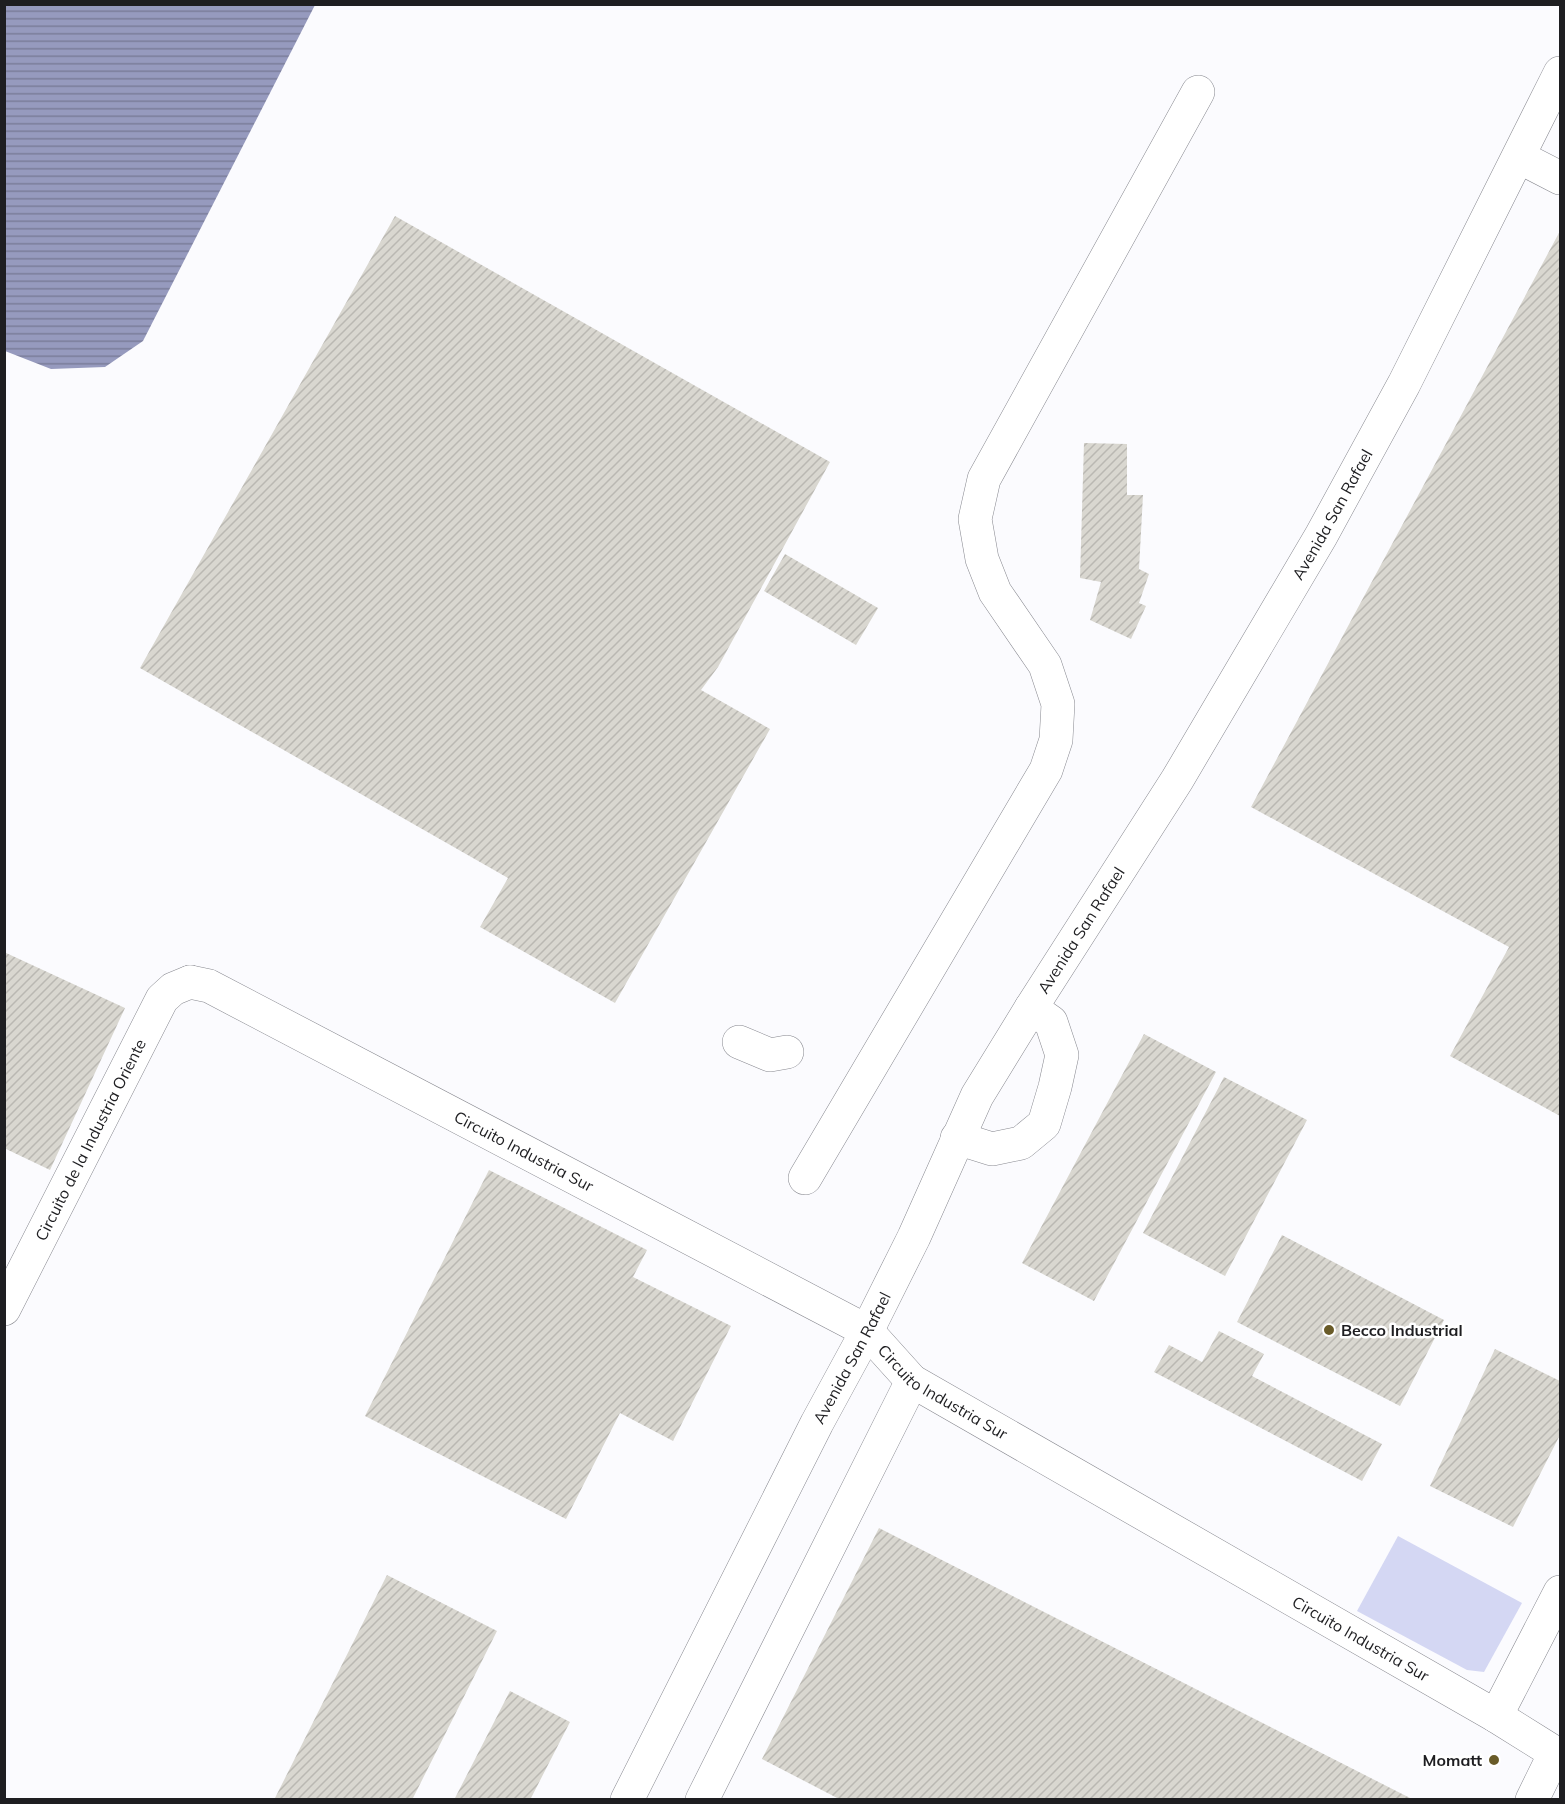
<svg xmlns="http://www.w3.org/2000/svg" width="1565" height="1804" font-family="Mulish,sans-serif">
<defs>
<pattern id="water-rules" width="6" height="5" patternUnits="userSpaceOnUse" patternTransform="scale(1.5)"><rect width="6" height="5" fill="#969abe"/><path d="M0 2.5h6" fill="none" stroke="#7a7d9a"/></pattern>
<pattern id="building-hatch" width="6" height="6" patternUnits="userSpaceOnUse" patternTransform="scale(1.5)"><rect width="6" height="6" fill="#d9d7d0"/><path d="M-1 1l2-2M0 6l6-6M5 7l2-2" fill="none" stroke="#bab8b2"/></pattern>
</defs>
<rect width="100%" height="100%" fill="#fbfbfe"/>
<path fill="#d4d7f3" d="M1398 1536 1522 1603 1484 1672 1467 1670 1357 1611Z"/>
<path fill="url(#water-rules)" d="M4 5H315L143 341 105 367 51 369 5 351Z"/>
<path fill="url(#building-hatch)" d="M395 216 830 462 718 667 701 690 770 729 615 1003 480 927 508 878 140 668Z
M1560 231V1116L1450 1056 1509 947 1251 807Z
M1084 443 1127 444V495H1143L1139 569 1149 574 1139 603 1146 606 1131 639 1090 620 1101 582 1080 578Z
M785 554 878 608 856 645 764 591Z
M4 952 125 1008 50 1170 4 1148Z
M1144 1034 1216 1072 1094 1301 1022 1263Z
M1224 1077 1307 1120 1225 1276 1143 1233Z
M489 1170 647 1250 633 1277 731 1326 673 1441 620 1413 566 1519 365 1416Z
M1282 1235 1444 1320 1400 1406 1237 1322Z
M1219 1331 1264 1354 1252 1376 1382 1444 1362 1481 1154 1372 1169 1345 1202 1362Z
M1495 1349 1560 1381V1435L1513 1527 1430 1486Z
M879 1528 1414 1800H841L762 1759Z
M387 1575 497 1631 412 1800H274Z
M510 1691 570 1722 530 1800H454Z"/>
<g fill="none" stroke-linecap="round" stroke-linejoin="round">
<g stroke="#888990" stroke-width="34">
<g id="minor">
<path d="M1519 157 1560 178"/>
<path id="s1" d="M190 982 209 986 867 1331 912 1381 1496 1716 1560 1756"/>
<path d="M739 1042 770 1055 787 1052"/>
<path d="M957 1138 992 1149 1021 1143 1044 1124 1055 1087 1062 1055 1051 1022 1031 1008"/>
<path d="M805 1178 1046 770 1056 740 1058 704 1045 665 995 592 982 559 975 519 984 479 1198 92"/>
<path d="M1496 1716 1560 1592"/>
<path id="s2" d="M627 1800 817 1423 867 1331 914 1237 977 1096 1031 1008 1177 780 1321 536 1404 384 1560 73"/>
<path d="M702 1800 912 1381"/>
<path d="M1532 1800 1555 1753"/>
</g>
</g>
<g stroke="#888990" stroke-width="34">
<g id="highway">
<path id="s3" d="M4 1309 162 999 173 989 190 982"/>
</g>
</g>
<use href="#minor" stroke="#fff" stroke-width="33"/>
<use href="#highway" stroke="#fff" stroke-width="33"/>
</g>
<g fill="#695b28" stroke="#fff" stroke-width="2">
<circle cx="1329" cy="1330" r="6"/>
<circle cx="1494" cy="1760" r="6"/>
</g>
<g text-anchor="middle" stroke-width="5" stroke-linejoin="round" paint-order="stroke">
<g font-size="16" fill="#1e1e21" stroke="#fff">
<text dy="6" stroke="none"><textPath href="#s2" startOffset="1468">Avenida San Rafael</textPath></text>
<text dy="6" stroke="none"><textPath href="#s2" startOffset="982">Avenida San Rafael</textPath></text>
<text dy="6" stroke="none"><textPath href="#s3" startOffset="190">Circuito de la Industria Oriente</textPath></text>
<text dy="6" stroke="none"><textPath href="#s1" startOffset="375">Circuito Industria Sur</textPath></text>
<text dy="6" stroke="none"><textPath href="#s2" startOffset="496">Avenida San Rafael</textPath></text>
<text dy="6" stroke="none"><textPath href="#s1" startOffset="861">Circuito Industria Sur</textPath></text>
<text dy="6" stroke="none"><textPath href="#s1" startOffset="1347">Circuito Industria Sur</textPath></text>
</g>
<g font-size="16" font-weight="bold" fill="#1e1e21" stroke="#fff" text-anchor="start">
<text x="1341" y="1336">Becco Industrial</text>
<text x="1482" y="1766" text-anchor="end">Momatt</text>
</g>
</g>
<rect width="1565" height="1804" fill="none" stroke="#1e1e21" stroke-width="12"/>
</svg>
